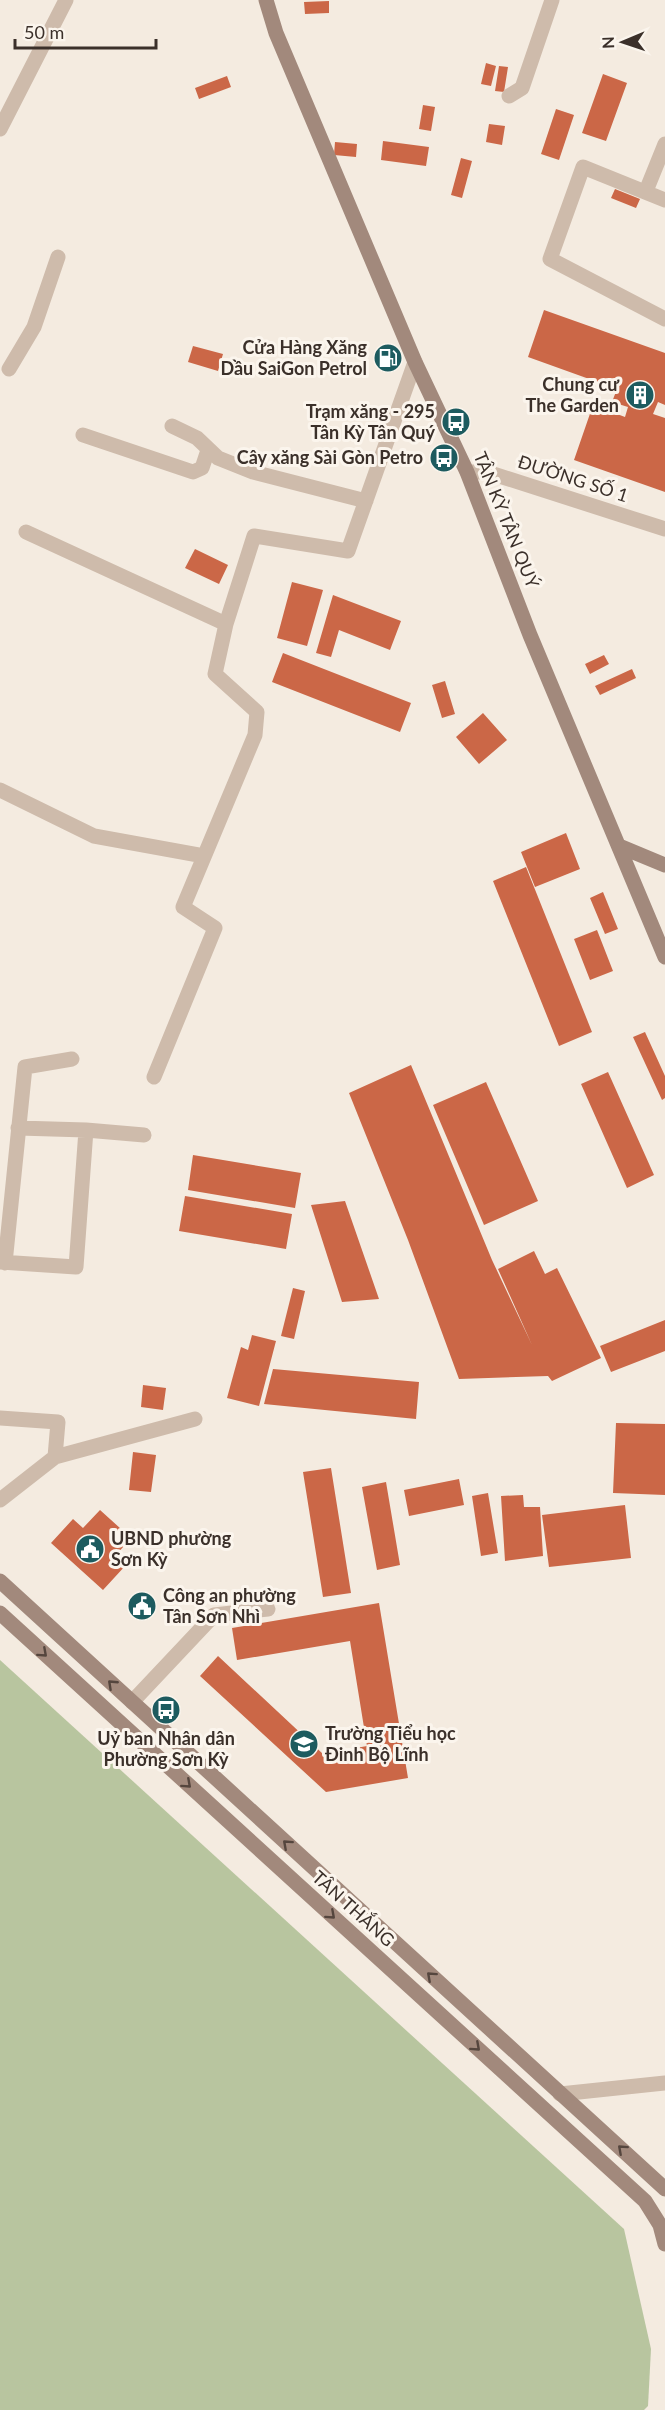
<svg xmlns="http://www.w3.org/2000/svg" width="665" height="2410" font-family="Lato,sans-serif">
<rect width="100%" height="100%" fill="#f4ebe0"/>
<path fill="#b8c59f" d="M0 1660 624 2229 651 2349 648 2406 644 2410H0Z"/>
<path fill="#cb6747" d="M329 1V13L305 14 304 2Z
M486 63 496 66 491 86 481 84Z
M499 66 508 67 504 92 495 91Z
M603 74 627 83 606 141 582 133Z
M227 76 231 87 199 99 195 88Z
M423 105 435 107 431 131 419 129Z
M556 109 574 115 559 160 541 154Z
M489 124 505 126 502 145 486 142Z
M383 141 429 147 426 166 381 160Z
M335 142 357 144 356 157 334 155Z
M461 158 472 161 462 198 451 195Z
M615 189 640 199 636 208 611 198Z
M544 310 665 353V405L658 402 653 414 665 418V492L574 460 593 405 625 417 628 407 612 402 617 389 528 357Z
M193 346 223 354 218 371 188 362Z
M195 549 228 565 219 584 185 568Z
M292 582 323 590 307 646 277 638Z
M333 595 401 621 390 650 339 630 331 657 316 653Z
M283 653 411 703 400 732 272 682Z
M604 655 609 664 590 674 585 664Z
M632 669 636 678 600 695 595 686Z
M445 681 455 714 442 718 432 685Z
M483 713 507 740 479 764 456 737Z
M566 833 580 869 535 887 521 852Z
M526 867 592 1032 559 1046 493 881Z
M603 892 618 929 605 934 590 898Z
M597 930 613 971 590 980 574 939Z
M645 1032 665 1076V1098L662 1100 633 1037Z
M411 1065 492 1260 532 1345 498 1269 534 1251 545 1274 557 1268 601 1358 552 1381 548 1376 459 1379 408 1240 349 1093Z
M608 1072 654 1175 627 1188 581 1084Z
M486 1082 538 1201 484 1225 433 1105Z
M193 1155 301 1173 295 1208 188 1190Z
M185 1196 292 1214 286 1249 179 1231Z
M345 1201 379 1299 342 1302 311 1205Z
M293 1288 305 1291 294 1339 281 1336Z
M665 1320V1351L611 1372 600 1346Z
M252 1335 276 1341 259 1406 227 1398 241 1347 248 1350Z
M273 1369 419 1382 416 1419 264 1404Z
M143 1385 166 1388 163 1410 141 1407Z
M616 1423 665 1424V1495L613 1493Z
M133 1452 156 1455 151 1492 129 1490Z
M331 1468 351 1593 323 1597 303 1472Z
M459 1479 464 1505 409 1516 404 1490Z
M386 1482 400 1565 377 1570 362 1487Z
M488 1493 498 1553 481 1556 472 1496Z
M523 1495 524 1507H540L543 1556 505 1561 501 1496Z
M625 1505 631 1558 549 1567 542 1515Z
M100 1510 131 1538 116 1555 126 1565 103 1590 51 1543 73 1519 83 1528Z
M379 1603 408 1778 326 1792 200 1676 218 1656 323 1754 367 1746 350 1641 237 1660 232 1628Z"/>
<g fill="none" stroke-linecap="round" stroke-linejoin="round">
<path stroke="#cebbab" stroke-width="15" d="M509 96 522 88 552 0
M0 129 66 0
M646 191 665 144
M665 200 583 167 550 259 665 319
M9 369 34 327 58 257
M172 426 197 438 218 458 253 472 366 501
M83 435 193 472 202 468 208 450
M467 472H487L665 529
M26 532 226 624
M0 790 94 836 204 856
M154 1077 215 928 183 907 255 735 257 712 215 674 226 624 254 536 348 551 415 362
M18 1128 86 1130 144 1135
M0 1262 76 1267 86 1130
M5 1263 25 1067 72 1059
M0 1418 58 1422 55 1457
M0 1500 55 1457 195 1419
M132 1702 214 1615 268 1609
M560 2094 665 2083"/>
<path stroke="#a2897c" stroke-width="15" d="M266 0 276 33 415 362 467 472 530 635 665 957
M619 846 665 865
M0 1581 665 2189
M0 1613 645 2201 660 2225 665 2244"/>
</g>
<defs><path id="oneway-chevron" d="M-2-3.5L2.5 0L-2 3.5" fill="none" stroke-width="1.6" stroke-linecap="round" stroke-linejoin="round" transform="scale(1.5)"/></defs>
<g stroke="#55463e">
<use href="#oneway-chevron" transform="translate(43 1653) rotate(42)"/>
<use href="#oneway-chevron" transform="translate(112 1684) rotate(-137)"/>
<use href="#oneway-chevron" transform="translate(187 1784) rotate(42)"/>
<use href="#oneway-chevron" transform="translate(287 1844) rotate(-138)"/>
<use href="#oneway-chevron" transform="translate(331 1915) rotate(42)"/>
<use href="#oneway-chevron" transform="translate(431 1976) rotate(-138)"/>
<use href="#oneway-chevron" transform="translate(476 2047) rotate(42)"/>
<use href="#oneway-chevron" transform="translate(622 2149) rotate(-138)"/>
</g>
<defs>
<g id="fuel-disc" transform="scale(1.5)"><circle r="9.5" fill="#1d5b5f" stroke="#fbf5ed"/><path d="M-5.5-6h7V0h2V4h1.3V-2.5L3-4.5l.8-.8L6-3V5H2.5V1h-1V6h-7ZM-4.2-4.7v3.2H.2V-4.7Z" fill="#fff"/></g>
<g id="building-disc" transform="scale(1.5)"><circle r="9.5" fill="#1d5b5f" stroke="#fbf5ed"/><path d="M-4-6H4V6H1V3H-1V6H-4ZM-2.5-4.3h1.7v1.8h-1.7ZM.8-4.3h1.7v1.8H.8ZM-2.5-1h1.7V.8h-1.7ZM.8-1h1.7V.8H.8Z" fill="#fff"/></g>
<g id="bus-disc" transform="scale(1.5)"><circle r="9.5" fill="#1d5b5f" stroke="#fbf5ed"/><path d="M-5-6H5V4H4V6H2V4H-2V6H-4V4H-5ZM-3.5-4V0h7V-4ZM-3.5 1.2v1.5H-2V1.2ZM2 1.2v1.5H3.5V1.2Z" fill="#fff"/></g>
<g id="civic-disc" transform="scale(1.5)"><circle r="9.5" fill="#1d5b5f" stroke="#fbf5ed"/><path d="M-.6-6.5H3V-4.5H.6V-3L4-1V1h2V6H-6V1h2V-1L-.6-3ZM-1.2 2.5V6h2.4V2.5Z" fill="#fff"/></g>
<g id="school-disc" transform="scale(1.5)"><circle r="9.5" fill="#1d5b5f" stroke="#fbf5ed"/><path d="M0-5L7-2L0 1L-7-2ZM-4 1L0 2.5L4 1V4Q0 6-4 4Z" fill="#fff"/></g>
</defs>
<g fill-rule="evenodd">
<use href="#fuel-disc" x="388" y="358"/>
<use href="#building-disc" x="640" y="395"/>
<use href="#bus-disc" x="456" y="422"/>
<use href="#bus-disc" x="444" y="458"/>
<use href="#civic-disc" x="90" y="1549"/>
<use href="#civic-disc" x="142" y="1606"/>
<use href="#bus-disc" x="166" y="1710"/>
<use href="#school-disc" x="304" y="1744"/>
</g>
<g text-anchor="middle" stroke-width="6" stroke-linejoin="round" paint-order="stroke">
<g font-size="18" font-weight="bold" fill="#3b302a" stroke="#fbf5ed" text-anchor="end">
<text x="367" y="354">Cửa Hàng Xăng<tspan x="367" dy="21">Dầu SaiGon Petrol</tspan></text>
<text x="619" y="391">Chung cư<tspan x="619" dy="21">The Garden</tspan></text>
<text x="435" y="418">Trạm xăng - 295<tspan x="435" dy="21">Tân Kỳ Tân Quý</tspan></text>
<text x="423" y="464">Cây xăng Sài Gòn Petro</text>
<text x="111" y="1545" text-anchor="start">UBND phường<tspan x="111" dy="21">Sơn Kỳ</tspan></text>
<text x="163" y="1602" text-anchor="start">Công an phường<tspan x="163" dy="21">Tân Sơn Nhì</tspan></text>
<text x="325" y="1740" text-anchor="start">Trường Tiểu học<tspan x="325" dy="21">Đinh Bộ Lĩnh</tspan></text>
<text x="166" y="1745" text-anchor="middle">Uỷ ban Nhân dân<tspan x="166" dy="21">Phường Sơn Kỳ</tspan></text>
</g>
<g font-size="18" fill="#3b302a" stroke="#fbf5ed">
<text transform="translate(573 479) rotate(18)" y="6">ĐƯỜNG SỐ 1</text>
<text transform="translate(506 520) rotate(68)" y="6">TÂN KỲ TÂN QUÝ</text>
<text transform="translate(353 1909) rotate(42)" y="6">TÂN THẮNG</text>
</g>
</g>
<g transform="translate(623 42) rotate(268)" stroke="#fbf5ed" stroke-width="4.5" paint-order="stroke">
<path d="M0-4.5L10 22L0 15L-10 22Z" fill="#3b302a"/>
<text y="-9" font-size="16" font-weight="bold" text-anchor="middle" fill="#3b302a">N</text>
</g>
<path d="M15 39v9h141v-9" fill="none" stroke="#3b302a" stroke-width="3"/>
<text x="24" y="39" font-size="18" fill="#3b302a" stroke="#fbf5ed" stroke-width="4.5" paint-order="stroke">50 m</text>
</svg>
